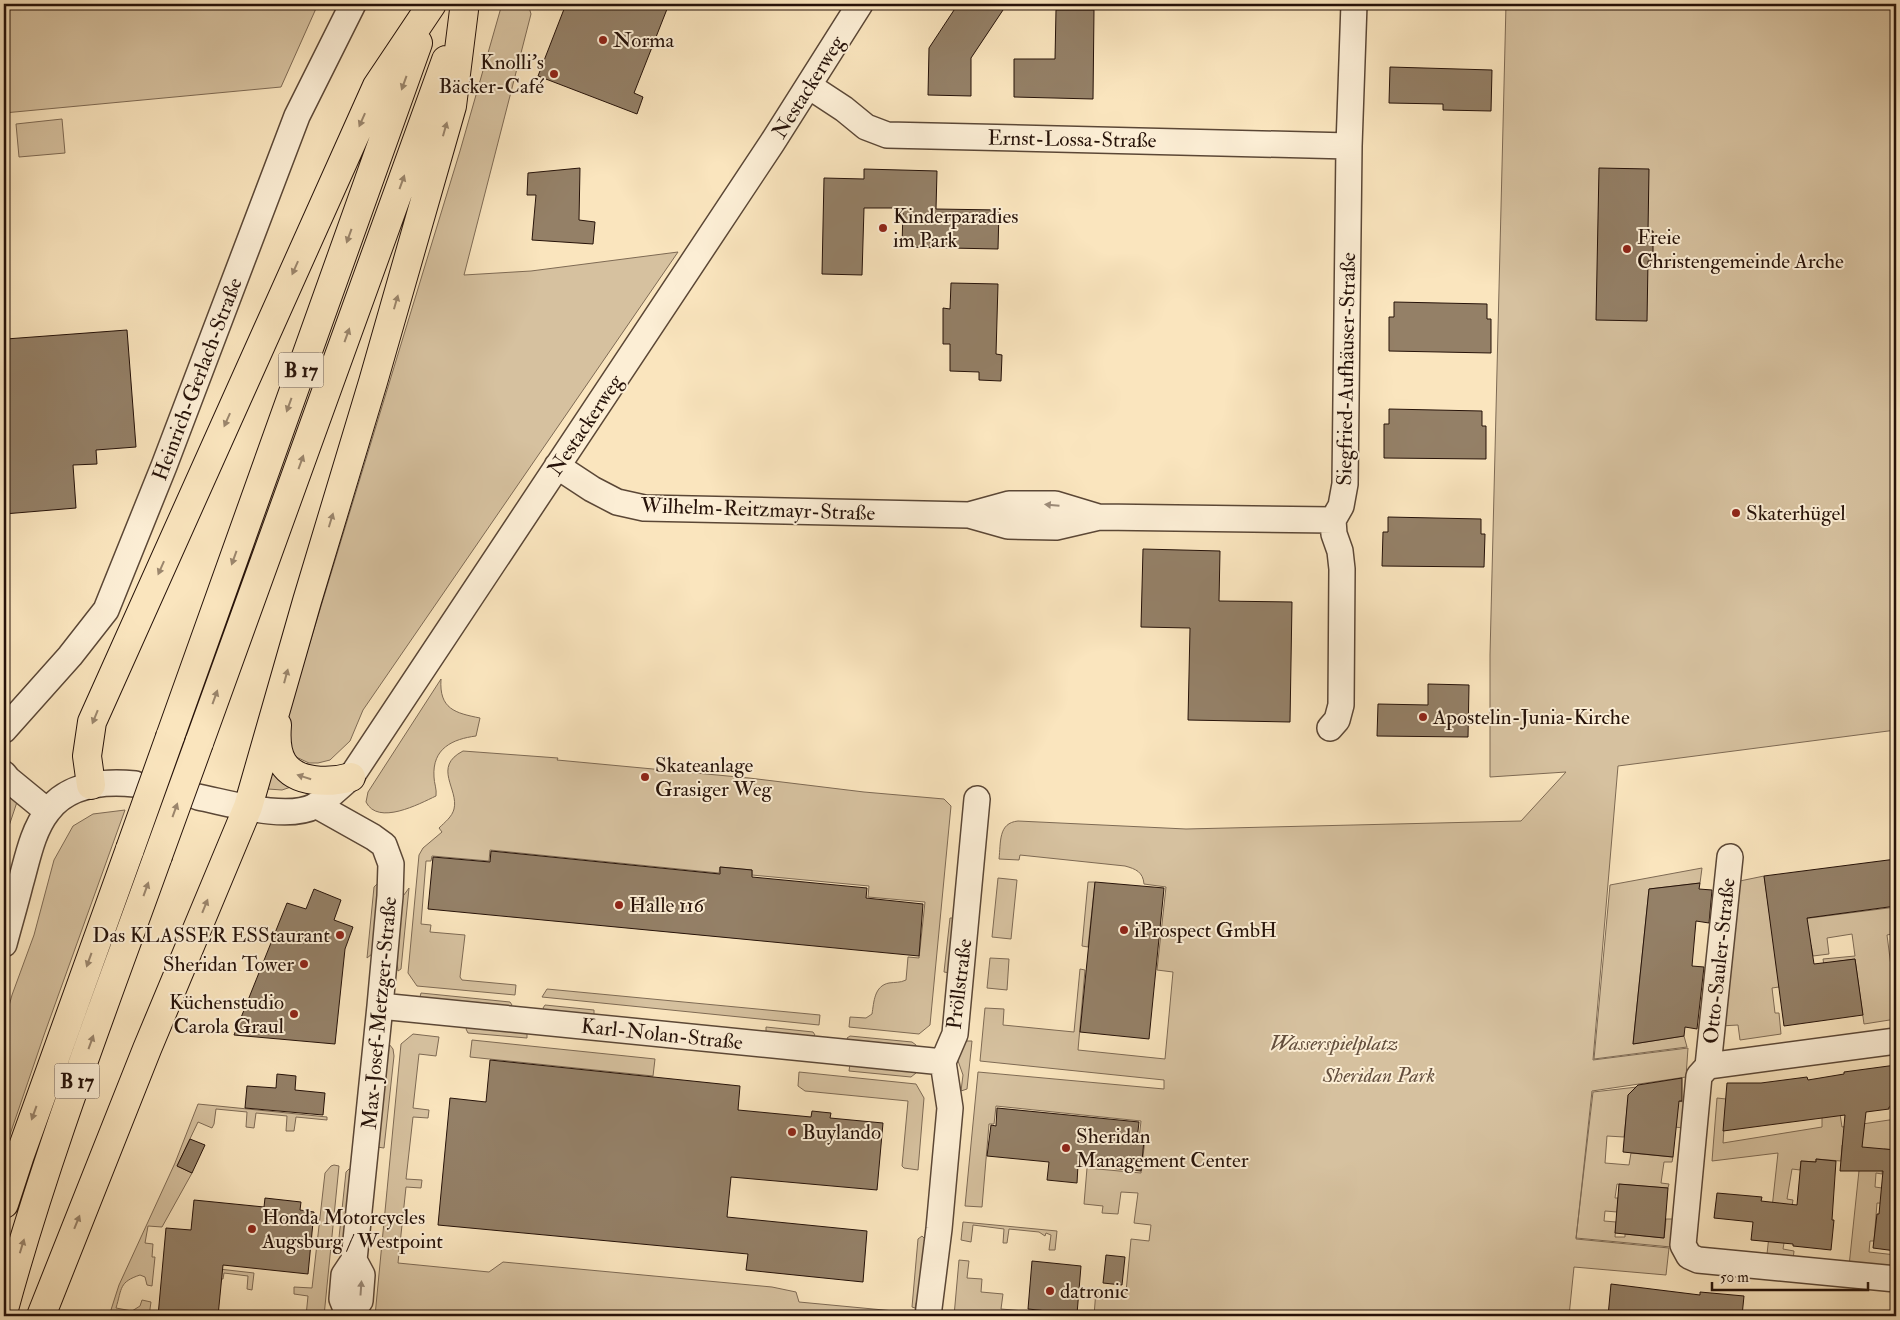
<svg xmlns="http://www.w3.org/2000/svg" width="1900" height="1320" font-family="'IM FELL Double Pica',serif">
<rect width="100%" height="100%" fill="#fae5be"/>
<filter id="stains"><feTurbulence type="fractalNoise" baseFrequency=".004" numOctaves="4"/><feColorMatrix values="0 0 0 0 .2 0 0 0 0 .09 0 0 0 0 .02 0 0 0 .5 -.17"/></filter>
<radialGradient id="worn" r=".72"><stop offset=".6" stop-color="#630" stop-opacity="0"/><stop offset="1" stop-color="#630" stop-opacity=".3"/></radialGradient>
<path fill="#d6c19f" stroke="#7e6a54" d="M4 4H318L281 87 4 113Z
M502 4H528L531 14 464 275 531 271 678 252 363 710 350 741 330 760 318 763H309L294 756 289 749 286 721 460 151Z
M1506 4H1896V730L1618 766 1593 1060 1688 1048 1686 1077 1592 1091 1576 1239 1669 1248 1666 1275 1574 1267 1569 1316H1094L1096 1290 1126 1292 1131 1239 1149 1241 1151 1225 1134 1223 1138 1193 1121 1192 1118 1214 1102 1213 1103 1206 1084 1204 1087 1168 1141 1173 1145 1140 1139 1139 1141 1121 996 1106 994 1124H989L982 1207 965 1206 978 1072 1164 1089V1080L980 1061 985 1008 1004 1009 1003 1025 1074 1032 1080 969 1085 970 1078 1050 1165 1059 1173 972 1157 970 1166 887 1144 884C1143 872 1136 869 1125 866L1020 855 1019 860 999 859C1001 842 998 823 1018 821L1186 829 1521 821 1566 772 1490 777V655Z
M62 119 65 153 19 157 16 124Z
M441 679C439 709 455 713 480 718L476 736C453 739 432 748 434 777 434 783 437 789 436 796 419 804 378 826 366 802L368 792Z
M463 751 558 758 557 760 749 778 864 792 944 799 951 806 930 1025 919 1034 849 1027 850 1017 866 1018 872 1014C874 1002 874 986 889 983 895 982 900 983 906 980L908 957 919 958 925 902 868 897 869 886 752 875V870L720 867 719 873 490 850 489 861 432 856 431 861H426L421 924 431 925 430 932 465 935 460 977 462 980 516 985 515 995 417 986 408 973 419 855 423 848 442 832 439 828C445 822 452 817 454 809 459 789 432 767 463 751Z
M272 768 297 785 282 790 268 789Z
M4 786 18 799 4 841Z
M125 810 44 1035 4 1152V1024L12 995 34 935 54 860 73 826 93 814Z
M1702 868 1700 883 1649 889 1633 1044 1684 1036 1687 1047 1594 1059 1610 885Z
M1764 876 1771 923 1896 907V933L1887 935 1896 1005V1019L1864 1024 1855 959 1833 962 1838 997 1829 999 1823 959 1855 956 1852 934 1827 938 1829 954 1813 956 1811 945 1779 987 1772 988 1775 1013H1779L1781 1034 1740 1040 1738 1025 1720 1026 1735 882Z
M998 878 1017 880 1011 939 992 937Z
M379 882 372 954 367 958 374 887Z
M1088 882H1095L1088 947 1082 946Z
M409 888 401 969 398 971 396 953 401 899Z
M950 918H956L950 973 944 972Z
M990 958 1009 959 1007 990 987 988Z
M547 989 820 1015 819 1025 542 997Z
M421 993 510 1002 512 1005 507 1008 431 1000 420 997Z
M545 1005 594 1010V1017L546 1012 543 1008Z
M468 1026 527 1032V1038L468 1033 466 1029Z
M766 1027 813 1032 815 1035 811 1038 766 1033Z
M413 1034 439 1037 436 1056 419 1054 413 1108 429 1110 428 1118 413 1117 406 1179 422 1180 421 1188 406 1187 398 1263 489 1272 503 1262 772 1287 796 1292 799 1302 905 1312 904 1316H375L401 1044Z
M850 1036 912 1042 916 1045V1048L849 1042 847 1038Z
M472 1040 655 1059 653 1076 470 1057Z
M965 1041H972L967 1089 961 1091 963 1075 957 1058Z
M389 1044 393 1049 394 1056 384 1148 377 1147 385 1063Z
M850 1064 905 1070 916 1073 911 1077 849 1071Z
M799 1072 916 1084 924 1098 918 1170 904 1168 902 1166 908 1101 805 1091 798 1086Z
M1637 1087 1668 1100 1685 1102 1683 1128 1675 1127 1628 1100 1624 1137 1607 1136 1605 1163 1629 1165 1631 1153 1673 1157 1672 1162H1664L1661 1183 1669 1184 1668 1188 1617 1184 1615 1198H1618L1617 1212 1605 1211 1604 1221 1616 1222 1615 1237H1625V1234L1664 1238 1666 1219H1673L1671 1247 1576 1238 1593 1092Z
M1837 1094 1842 1127 1896 1119V1150L1884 1149 1882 1174 1876 1173 1875 1187 1896 1190V1204L1877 1203 1874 1241H1870L1869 1252 1896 1255V1271L1849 1266 1862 1142 1842 1145 1841 1161 1816 1159V1162L1801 1161 1800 1170 1792 1169 1787 1199 1793 1200C1791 1217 1785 1232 1783 1249L1794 1251 1793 1260 1768 1257 1767 1254 1778 1153 1712 1161 1717 1098 1726 1099 1723 1143 1822 1127V1118Z
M198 1104 327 1117V1120L296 1117 294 1131H286L287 1116 256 1113 254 1128 246 1127 247 1112 216 1109 214 1124 212 1128 198 1122 177 1166 192 1173 162 1227 148 1226 145 1243 153 1244 152 1257H155L152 1286 147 1285 145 1277 140 1275C119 1282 122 1288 116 1308L132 1311 140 1306 142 1300 151 1302 149 1316H109L119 1285 175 1163Z
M334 1165 339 1166 324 1316H306L308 1296 294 1294V1287L312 1288 325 1173 331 1166Z
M349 1169H351L347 1229 340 1250 338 1247 346 1172Z
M963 1222 1057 1231 1055 1250H1049L1051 1235 1046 1233 1045 1236 1039 1232 1009 1229 1007 1243H1003L1004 1229 973 1225 971 1242 961 1240Z
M922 1236 926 1240 921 1285 915 1308 912 1307 918 1239Z
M959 1260 969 1261 967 1278 982 1279 981 1292 1003 1294 1001 1309 1083 1316H954Z
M219 1269 254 1273 252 1290 247 1289 248 1276 224 1273 223 1279H219Z"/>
<path fill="#948067" stroke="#261209" d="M566 4H669L634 93 643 97 637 114 538 76Z
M958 4H1007L971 58V96L928 95 929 48Z
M1056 10H1094L1093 99 1014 97V59H1055Z
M1390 67 1492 70 1491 111 1443 110V104L1389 103Z
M580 168 579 220 595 222 593 244 532 240 536 195H527L528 173Z
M1599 168 1649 169 1648 231H1653V261H1648L1647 321 1596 320Z
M864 169 937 171 936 209 999 210 998 249 902 247 903 208H864L862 275 822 274 824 178 864 179Z
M951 283 998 284 996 354 1002 355 1001 381 979 380V372L950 371V344H943V308L950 309Z
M1394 302 1487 304V319H1491V353L1389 351V317H1394Z
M127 330 136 447 96 450 97 464 73 465 76 508 4 514V365H8L6 339Z
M1389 409 1482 411V426H1486V459L1384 458V424H1389Z
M1388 517 1481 519V534H1485L1484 567 1382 566 1383 532H1388Z
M1143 549 1220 551 1219 601 1292 602 1290 722 1188 720 1190 628 1141 627Z
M1428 684 1469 685 1468 737 1377 736 1378 704 1428 705Z
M491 851 720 874V867L752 870V877L867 888 866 898 923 904 919 956 428 909 433 857 490 862Z
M1896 859V906L1807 918 1814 964 1855 959 1863 1015 1784 1026 1764 876Z
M1095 882 1164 888 1149 1039 1080 1032Z
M1700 883 1699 889 1712 890 1709 923 1696 921 1692 966 1704 967 1697 1029 1685 1027 1684 1036 1633 1044 1649 889Z
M314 889 341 900 334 920 353 927 345 949 335 1044 234 1035 287 903 306 909Z
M490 1060 740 1086 738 1110 811 1117 812 1111 821 1112 831 1113 830 1118 883 1123 877 1190 731 1177 727 1217 867 1231 863 1282 746 1270 748 1254 438 1225 450 1098 486 1102Z
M1896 1065V1106L1889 1107V1109L1866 1112 1862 1147 1896 1150V1251L1873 1248 1877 1214H1879L1883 1171H1840L1845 1115 1723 1131 1727 1083H1761L1807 1077 1808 1080 1844 1074V1072Z
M277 1074 296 1076 295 1090 325 1093 323 1115 245 1108 247 1086 276 1088Z
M1682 1078V1101H1679L1673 1157 1623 1152 1628 1095 1638 1085Z
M997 1108 1139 1122 1137 1140H1144L1141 1171 1078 1165 1077 1183 1047 1180 1049 1162 987 1156 991 1125 996 1126Z
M190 1139 205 1145 192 1173 177 1166Z
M1816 1159 1836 1161 1832 1220H1834L1831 1250 1793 1246V1244L1751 1240 1753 1222 1714 1218 1717 1193 1762 1197 1761 1201 1797 1205 1801 1161 1816 1162Z
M1619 1184 1668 1188 1664 1238 1615 1233Z
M265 1198 301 1202 300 1210 314 1212 308 1274 223 1265 218 1316H158L166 1228 191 1230 194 1200 264 1207Z
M1106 1255 1125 1257 1122 1285 1103 1283Z
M1032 1261 1081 1266 1077 1314 1028 1309Z
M1611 1284 1700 1295V1292L1744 1296 1742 1316H1608Z"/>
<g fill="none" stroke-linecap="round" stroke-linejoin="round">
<g stroke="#5b4736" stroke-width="28">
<path id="minor" d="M809 86 844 109 866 127 887 135 1349 146
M557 466 592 489 617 502 644 508 969 515 1008 526 1056 527 1099 517 1333 520
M969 515 1009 504H1055L1098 517
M1330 728 1337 720 1341 705 1342 569 1340 551 1334 534 1333 520 1341 506 1345 484 1349 146 1354 4
M4 730 70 656 106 610 164 466 297 116 353 4
M4 774 8 779 47 811
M198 797C229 803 286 821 315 806 328 799 340 786 351 777L772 143 860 4
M316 805 373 837 384 845 391 864 390 896 380 1006 354 1260 344 1275 342 1299 349 1316
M4 944C9 925 15 905 20 885 27 861 32 831 48 811 68 784 105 781 135 784
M380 1006 943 1062
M1896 1041 1708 1066 1699 1076 1683 1245 1689 1256 1698 1260 1896 1279
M1708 1066 1730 857
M349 1314 360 1301 362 1275 354 1260
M928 1316 939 1229 950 1108 943 1062 955 1034 977 799"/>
</g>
<g stroke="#261209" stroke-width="30">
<path id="highway" d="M277 725C276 737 276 752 283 763 296 784 331 783 351 777
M170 737 418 43
M199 743 446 60
M91 785 87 756 92 722 377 86 432 4
M4 1204 20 1155 130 849
M4 1309C46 1155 104 1006 158 856
M41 1316 147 1049 248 807 307 601 373 382 452 106 464 10"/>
</g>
<use href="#minor" stroke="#fceed5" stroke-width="25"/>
<use href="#highway" stroke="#fae5be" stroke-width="28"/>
<g stroke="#261209" stroke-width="30" stroke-linecap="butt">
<path id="highway-bridge" d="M130 849 170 737
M158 856 199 743"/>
</g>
<use href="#highway-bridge" stroke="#fae5be" stroke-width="28"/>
</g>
<defs><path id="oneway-solid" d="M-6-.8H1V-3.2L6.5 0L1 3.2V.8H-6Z" transform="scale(1.25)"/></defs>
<g fill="#9b866d">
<use href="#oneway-solid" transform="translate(404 83) rotate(110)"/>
<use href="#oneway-solid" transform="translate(362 120) rotate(114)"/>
<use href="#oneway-solid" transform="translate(445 129) rotate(-74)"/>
<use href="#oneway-solid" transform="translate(402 182) rotate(-70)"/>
<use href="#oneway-solid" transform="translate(349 236) rotate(110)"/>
<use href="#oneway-solid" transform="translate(295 268) rotate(114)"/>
<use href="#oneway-solid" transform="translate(396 302) rotate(-74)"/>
<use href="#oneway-solid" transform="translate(347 335) rotate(-70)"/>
<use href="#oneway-solid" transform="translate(289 405) rotate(110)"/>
<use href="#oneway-solid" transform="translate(227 420) rotate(114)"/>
<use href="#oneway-solid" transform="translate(301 462) rotate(-70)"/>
<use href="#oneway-solid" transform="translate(331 520) rotate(-73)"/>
<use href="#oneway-solid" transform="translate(234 558) rotate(110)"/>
<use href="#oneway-solid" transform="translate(161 568) rotate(114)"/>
<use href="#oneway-solid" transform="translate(286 676) rotate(-75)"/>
<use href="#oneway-solid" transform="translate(215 697) rotate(-70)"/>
<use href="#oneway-solid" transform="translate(95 717) rotate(112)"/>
<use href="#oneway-solid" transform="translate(304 777) rotate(-162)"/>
<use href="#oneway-solid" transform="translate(175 810) rotate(-70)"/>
<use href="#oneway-solid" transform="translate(146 889) rotate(-70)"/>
<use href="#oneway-solid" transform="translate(205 906) rotate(-68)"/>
<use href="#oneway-solid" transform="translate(89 960) rotate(110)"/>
<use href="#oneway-solid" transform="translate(91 1042) rotate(-70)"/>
<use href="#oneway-solid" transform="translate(34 1113) rotate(110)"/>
<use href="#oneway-solid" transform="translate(77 1222) rotate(-68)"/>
<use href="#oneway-solid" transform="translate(22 1246) rotate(-73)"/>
</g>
<g fill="#9c8b79">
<use href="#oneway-solid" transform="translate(1052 505) rotate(-175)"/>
<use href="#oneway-solid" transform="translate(361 1288) rotate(-86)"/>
</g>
<g fill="#8f2418" stroke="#fceed5" stroke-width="2">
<circle cx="603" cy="40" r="5"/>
<circle cx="554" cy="74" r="5"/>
<circle cx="883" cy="228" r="5"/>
<circle cx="1627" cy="249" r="5"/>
<circle cx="1736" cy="513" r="5"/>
<circle cx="1423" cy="717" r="5"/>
<circle cx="645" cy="777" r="5"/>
<circle cx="619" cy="905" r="5"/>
<circle cx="1124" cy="930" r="5"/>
<circle cx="340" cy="935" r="5"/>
<circle cx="304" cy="964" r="5"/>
<circle cx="294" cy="1014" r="5"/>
<circle cx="792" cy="1132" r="5"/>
<circle cx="1066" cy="1148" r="5"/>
<circle cx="252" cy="1229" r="5"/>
<circle cx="1050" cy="1291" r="5"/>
</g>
<g text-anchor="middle" stroke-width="4" stroke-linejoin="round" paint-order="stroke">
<g fill="#fceed5" stroke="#665446" stroke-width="1">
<rect x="278.5" y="352.5" width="45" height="35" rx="4"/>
<rect x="54.5" y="1063.5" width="45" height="35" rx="4"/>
</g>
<g font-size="20" font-weight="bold" fill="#261209">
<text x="301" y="377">B 17</text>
<text x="77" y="1088">B 17</text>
</g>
<g font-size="21" fill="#261209" stroke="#fceed5" text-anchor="start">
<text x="613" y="47">Norma</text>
<text x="544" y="69" text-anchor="end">Knolli's<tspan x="544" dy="24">Bäcker-Café</tspan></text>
<text x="893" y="223">Kinderparadies<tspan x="893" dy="24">im Park</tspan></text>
<text x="1637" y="244">Freie<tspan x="1637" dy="24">Christengemeinde Arche</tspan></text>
<text x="1746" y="520">Skaterhügel</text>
<text x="1433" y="724">Apostelin-Junia-Kirche</text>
<text x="655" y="772">Skateanlage<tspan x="655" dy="24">Grasiger Weg</tspan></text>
<text x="629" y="912">Halle 116</text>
<text x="1134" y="937">iProspect GmbH</text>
<text x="330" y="942" text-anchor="end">Das KLASSER ESStaurant</text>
<text x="294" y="971" text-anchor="end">Sheridan Tower</text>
<text x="284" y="1009" text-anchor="end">Küchenstudio<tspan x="284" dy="24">Carola Graul</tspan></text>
<text x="802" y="1139">Buylando</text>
<text x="1076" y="1143">Sheridan<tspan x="1076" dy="24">Management Center</tspan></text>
<text x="262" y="1224">Honda Motorcycles<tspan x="262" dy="24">Augsburg / Westpoint</tspan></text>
<text x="1060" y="1298">datronic</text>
</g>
<g font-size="21" fill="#261209" stroke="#fceed5">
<text transform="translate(808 87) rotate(-58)" y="7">Nestackerweg</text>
<text transform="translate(1072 139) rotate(1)" y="7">Ernst-Lossa-Straße</text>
<text transform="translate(1346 369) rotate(-89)" y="7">Siegfried-Aufhäuser-Straße</text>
<text transform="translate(197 379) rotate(-69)" y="7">Heinrich-Gerlach-Straße</text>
<text transform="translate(585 425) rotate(-56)" y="7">Nestackerweg</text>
<text transform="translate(758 509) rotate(2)" y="7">Wilhelm-Reitzmayr-Straße</text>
<text transform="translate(1719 961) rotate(-84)" y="7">Otto-Sauler-Straße</text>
<text transform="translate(959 984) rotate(-83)" y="7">Pröllstraße</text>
<text transform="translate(379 1013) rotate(-85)" y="7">Max-Josef-Metzger-Straße</text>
<text transform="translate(662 1034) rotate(6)" y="7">Karl-Nolan-Straße</text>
</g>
<g font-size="21" font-style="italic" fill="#644f3e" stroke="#fceed5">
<text x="1334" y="1050">Wasserspielplatz</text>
<text x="1379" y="1082">Sheridan Park</text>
</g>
</g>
<rect width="1900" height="1320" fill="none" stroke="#fae5be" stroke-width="20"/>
<rect x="5" y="5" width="1890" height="1310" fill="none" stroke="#261209" stroke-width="2.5"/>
<rect x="10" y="10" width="1880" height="1300" fill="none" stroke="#261209"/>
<path d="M1712 1282v8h156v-8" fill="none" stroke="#261209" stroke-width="2.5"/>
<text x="1720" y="1282" font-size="15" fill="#261209" stroke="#fceed5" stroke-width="4" paint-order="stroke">50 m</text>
<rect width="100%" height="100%" filter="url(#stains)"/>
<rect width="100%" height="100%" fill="url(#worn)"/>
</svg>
